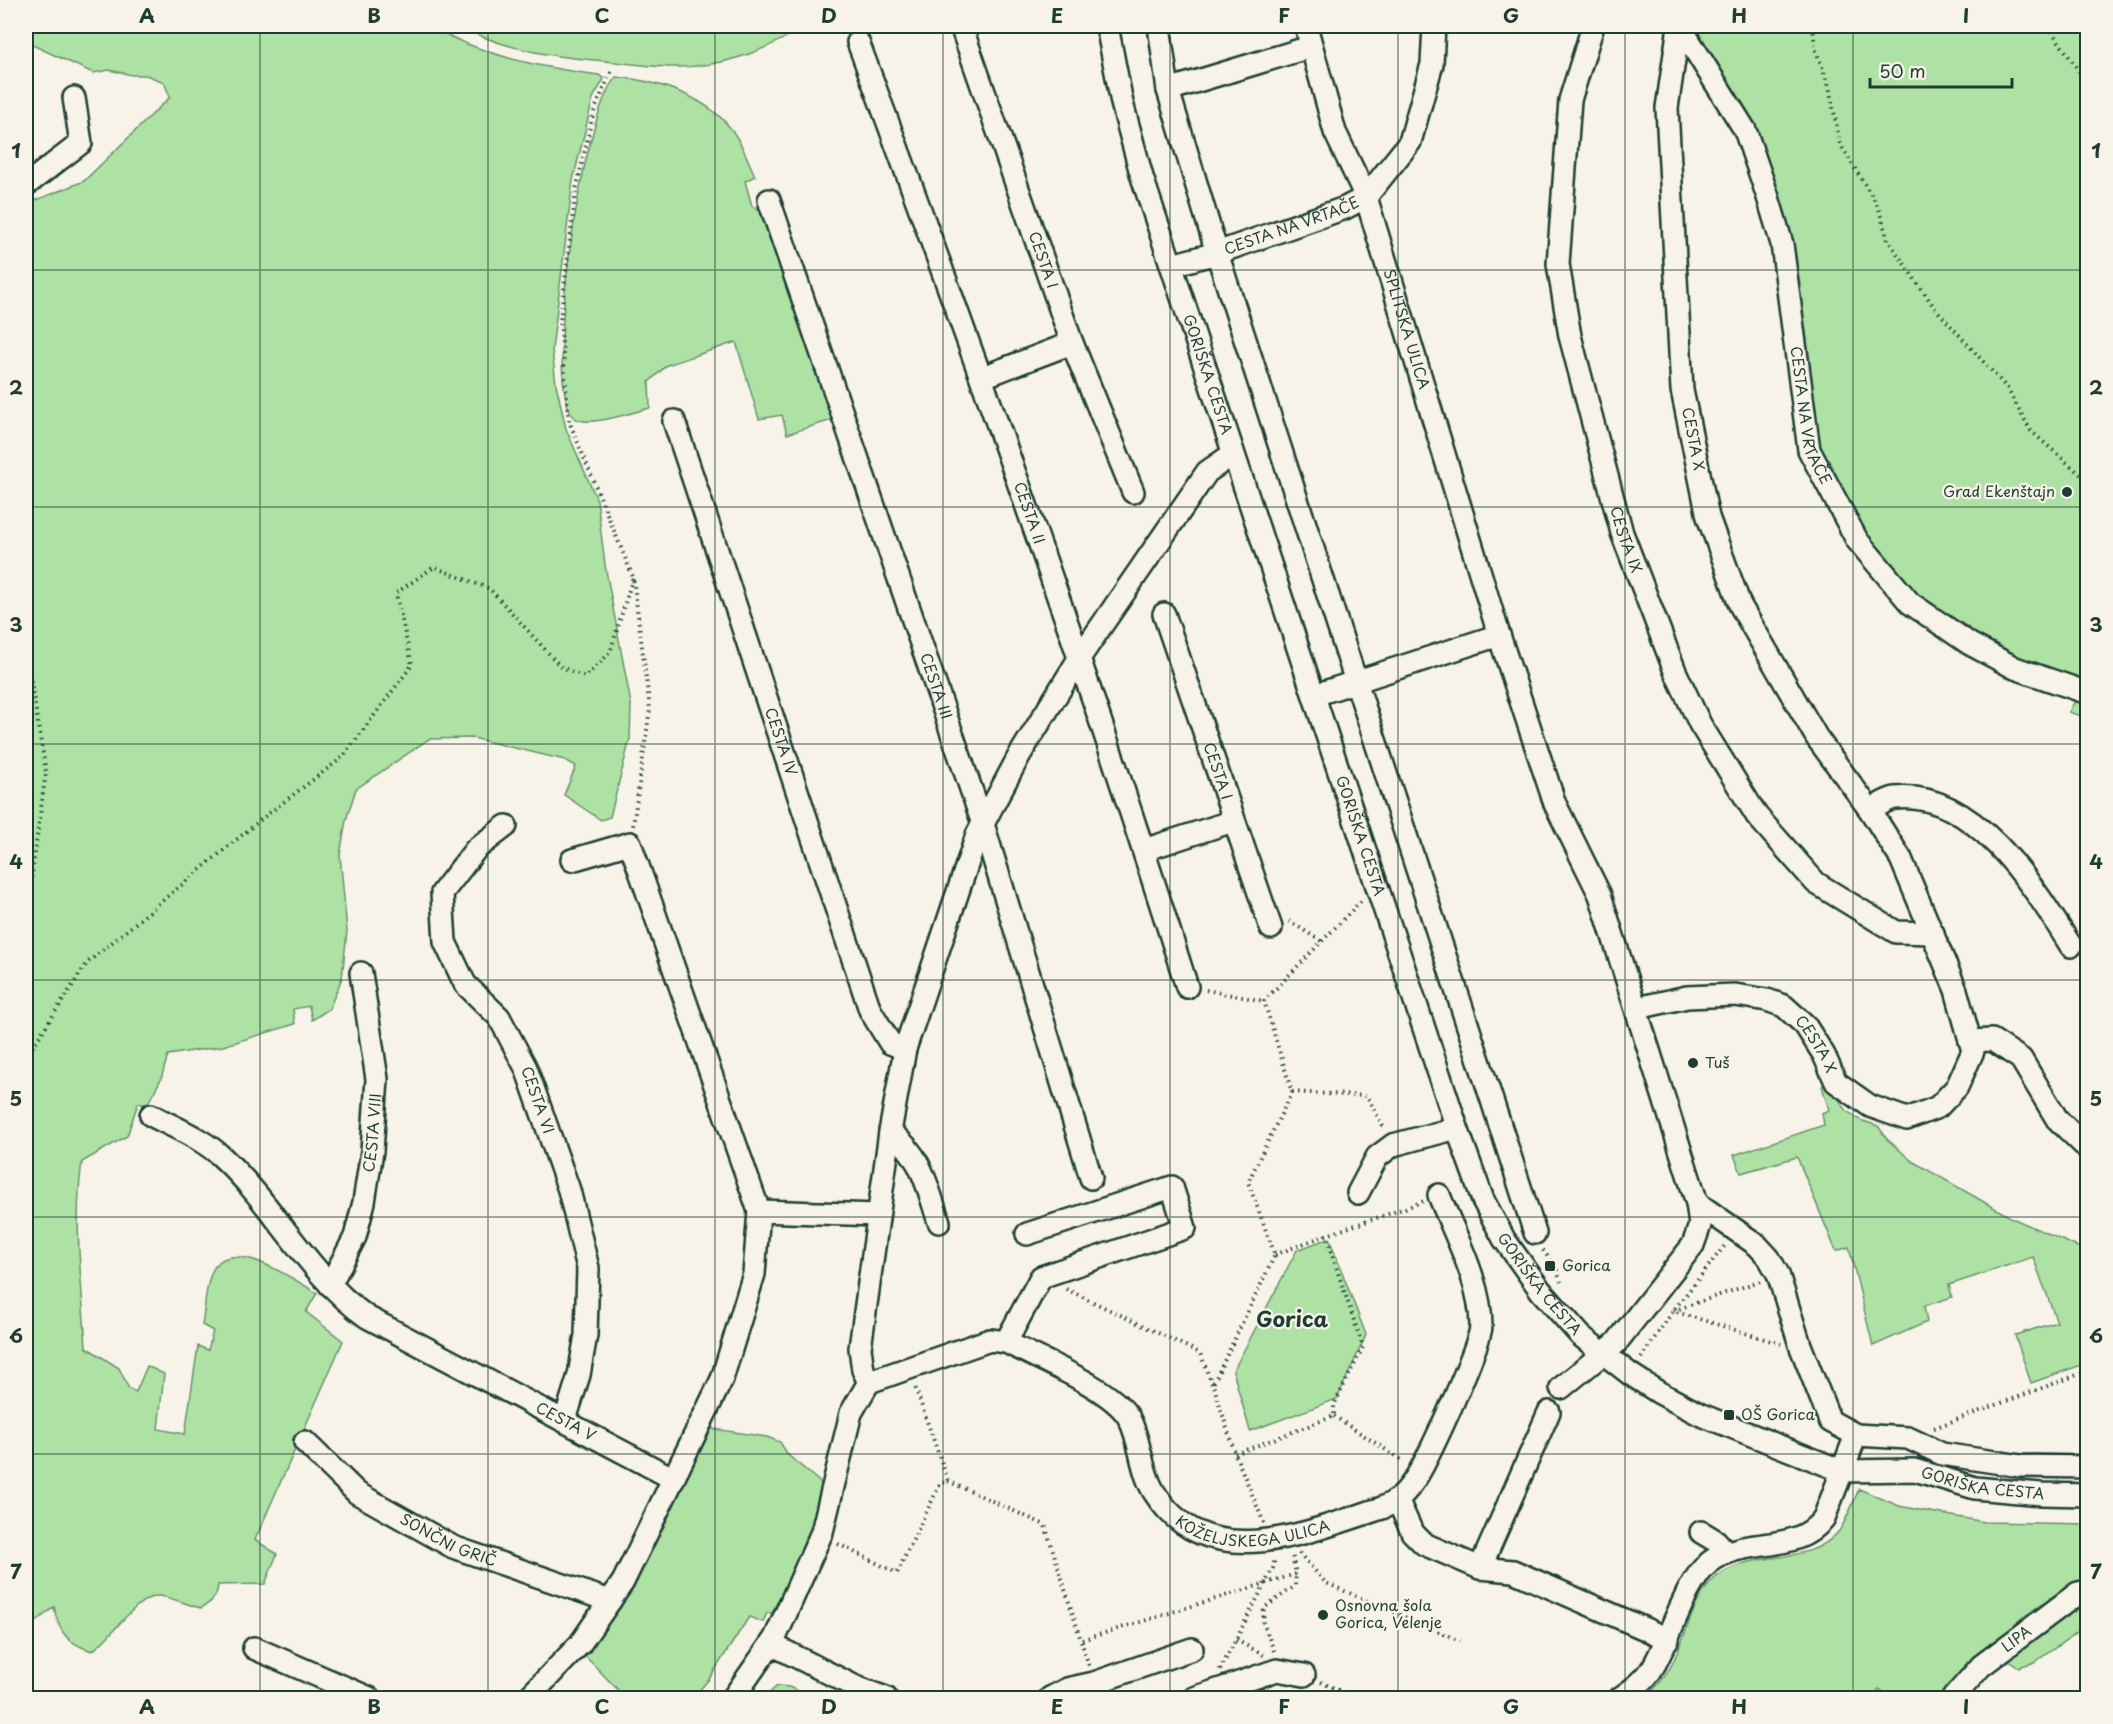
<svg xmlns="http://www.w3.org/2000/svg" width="2113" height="1724" font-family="'Playpen Sans',sans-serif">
<rect width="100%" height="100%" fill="#f7f3e8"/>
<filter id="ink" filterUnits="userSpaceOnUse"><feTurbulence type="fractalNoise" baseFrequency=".0167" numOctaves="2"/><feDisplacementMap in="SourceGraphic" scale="12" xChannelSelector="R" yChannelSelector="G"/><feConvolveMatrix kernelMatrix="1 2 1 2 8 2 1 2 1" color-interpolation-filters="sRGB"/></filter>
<g filter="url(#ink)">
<path fill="#aee2a4" stroke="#66906c" stroke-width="1.5" d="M26 26H429C484 56 537 67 599 75L604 79 593 98 573 180 552 350 556 384 566 429 597 500 605 565 631 704 630 739 610 817 601 820 564 795 576 766 565 760 473 738 429 739 356 789 346 820 340 855 347 931 342 978 329 1009 312 1020 309 1006 293 1009 295 1024 223 1046 168 1055 161 1079 147 1105 138 1103 127 1136 82 1162C73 1222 82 1286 86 1347L119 1368 129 1389 136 1392 147 1366 164 1374 158 1429 185 1434 198 1346 208 1350 213 1331 202 1325C205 1309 205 1289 211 1274 226 1231 294 1280 317 1293L306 1312 343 1341 255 1540 277 1554 265 1584 218 1585C217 1597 212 1602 201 1608 188 1605 173 1598 160 1596 137 1594 111 1639 92 1651 67 1643 59 1633 54 1607L26 1630V204L84 181 170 97 164 82 146 75H132L109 70 93 73 26 42Z
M459 26H804C768 51 719 68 674 67 651 67 628 63 605 61 554 57 505 50 459 26Z
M1686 26H2087V688L2033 671 1908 596 1866 548 1814 447 1785 240Z
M616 77C653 80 700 94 726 123 740 138 747 158 755 176L745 181 752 206 770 215 832 420 787 434 782 415 759 419 736 342 667 365 649 382 650 408C635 412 586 428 575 418 540 386 583 112 616 77Z
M2076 699 2087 702V718L2069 712Z
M1828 1084 1847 1111 1860 1120 1878 1126 1887 1139 1912 1161 2012 1218 2087 1251V1363L2031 1383 2015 1335 2057 1322 2033 1257 1949 1285 1952 1297 1924 1306 1927 1322 1873 1346 1849 1247 1836 1251 1797 1157 1741 1173 1734 1155 1824 1125 1822 1113 1829 1110 1822 1086Z
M1329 1238 1366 1335 1337 1399 1250 1431 1233 1371 1297 1250Z
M707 1428 767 1437 780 1442 788 1455 822 1484 812 1530 772 1613H767L763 1622 749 1617 709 1679 693 1698H615L621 1693 584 1655 603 1631 651 1551 665 1522 680 1477Z
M1859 1489 1899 1506 1984 1522 2087 1524V1583C2076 1587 2064 1591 2053 1597 2010 1621 1980 1662 1950 1698H1893L1879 1689 1874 1698H1650L1649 1693C1685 1666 1684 1607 1714 1579 1749 1547 1808 1569 1839 1531 1847 1520 1853 1502 1859 1489Z
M2087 1600V1625L2035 1662 2019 1667 2010 1661V1652L2053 1615Z
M777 1686 789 1687 814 1698H764Z"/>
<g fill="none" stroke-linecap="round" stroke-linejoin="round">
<g stroke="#1f3d34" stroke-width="26">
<g id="minor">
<path id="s1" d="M961 26 1072 343 1133 492"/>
<path id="s2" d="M1107 26 1122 103 1142 177 1457 1128 1483 1200 1504 1239 1541 1291 1581 1336 1630 1374 1658 1392 1699 1414 1842 1471 1915 1470 1975 1488 2041 1494 2088 1495"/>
<path d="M1159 26 1168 90 1217 253 1535 1233"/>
<path id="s3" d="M1306 26 1335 132 1366 197 1499 635"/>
<path id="s4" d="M1593 26 1570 100 1558 264 1570 336 1622 533 1675 671 1700 724 1757 816 1816 883 1896 932 1933 933"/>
<path id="s5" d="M1680 26 1745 130 1767 194 1782 244 1809 450 1857 540 1910 603 1970 644 2015 668 2088 693"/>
<path id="s6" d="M858 42C975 355 1087 668 1187 987"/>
<path d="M1168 90 1310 47"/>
<path d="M26 185 81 143 74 98"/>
<path id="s7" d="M769 200 983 824 1091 1178"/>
<path id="s8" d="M1172 265 1217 253 1345 208 1366 197 1410 142 1432 64 1434 26"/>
<path d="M983 377 1072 343"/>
<path id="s9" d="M674 421 870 1010 890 1043 905 1049"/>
<path id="s10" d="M1164 614 1271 928"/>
<path d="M1315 695 1499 635 1555 804 1600 895 1697 1203 1700 1225 1693 1245 1616 1343 1561 1388"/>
<path d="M1870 810C1877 807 1887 799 1895 798 1975 789 2035 889 2071 946"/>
<path id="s11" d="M506 826 476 849 442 893 445 942 465 984 499 1017 526 1068 569 1190 588 1268 586 1335 579 1375 565 1420"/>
<path d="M1144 850 1233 821"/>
<path d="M572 860 630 843 759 1211"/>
<path id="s12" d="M1637 1008 1687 997 1735 995 1767 1000 1784 1006 1805 1025 1824 1055 1836 1082 1870 1106 1907 1119 1938 1107 1957 1087 1973 1051 1956 990 1901 859 1870 810 1817 738 1740 605 1708 517 1682 390 1667 108 1679 26"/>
<path d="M1970 1041 1992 1040 2021 1059 2057 1119 2088 1149"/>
<path id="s13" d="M151 1115C175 1128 202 1138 222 1157 275 1206 308 1275 367 1317L672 1478"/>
<path d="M890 1132C922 1155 927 1186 939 1222"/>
<path d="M1358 1193 1377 1157 1393 1145 1457 1128"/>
<path d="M1697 1203 1757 1245 1769 1258 1778 1274 1800 1345 1830 1421 1856 1435"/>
<path id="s14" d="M330 1285 355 1237 364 1202 372 1151 377 1079 361 973"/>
<path d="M1006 1342 1041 1277 1185 1228 1172 1187 1027 1234"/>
<path d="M869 1382 863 1370 860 1348 890 1132 905 1049 977 835 1019 756 1080 657 1207 472 1233 454"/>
<path id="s15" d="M869 1382 990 1340 1006 1342C1038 1359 1112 1388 1129 1418 1141 1441 1140 1469 1154 1492 1207 1577 1307 1532 1382 1508 1396 1502 1404 1495 1413 1482 1426 1465 1481 1344 1481 1326 1481 1282 1455 1236 1439 1195"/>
<path id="s16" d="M305 1442 357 1493 453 1547 610 1601"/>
<path d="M1398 1501 1412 1532 1424 1544 1480 1568 1513 1571 1668 1639"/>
<path d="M1701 1532 1716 1541 1726 1552"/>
<path d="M1480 1568 1549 1412"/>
<path d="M771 1644 856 1687 886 1698"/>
<path d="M254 1648 369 1698"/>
<path d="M528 1698 580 1644 623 1582 722 1379 754 1274 759 1211 878 1215"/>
<path d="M733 1698 775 1638 822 1532 851 1413 869 1382"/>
<path d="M1050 1698 1067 1689 1094 1683 1192 1649"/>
<path d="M1194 1698 1277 1670 1304 1675"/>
<path d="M1620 1698C1632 1690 1646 1680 1653 1667 1670 1639 1686 1580 1710 1562 1745 1535 1796 1556 1824 1518L1856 1435 1908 1438 1942 1454 2021 1466 2088 1467"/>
<path id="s17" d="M1953 1698 1981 1666 2078 1593 2088 1591"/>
</g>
</g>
<path stroke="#1f3d34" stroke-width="4" stroke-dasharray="1.5 4.5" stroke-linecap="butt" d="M1813 26 1815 48 1829 86 1840 144 1878 206 1888 240 1934 307 2007 388 2031 431 2088 481
M2048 26 2088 84
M611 72 593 114 576 190 560 321 569 421 633 577 650 709 633 826
M26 651 46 772 30 888 26 899
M1289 921 1321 941
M1206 990 1264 1001
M26 1057 87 963 264 817 343 757 412 665 396 593 434 567 490 589 561 667 585 677 610 653 633 577
M1292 1092 1367 1096 1385 1130
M1543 1250 1556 1268 1561 1282
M1275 1255C1324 1234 1374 1220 1424 1201
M1760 1281 1673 1311 1781 1344
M1066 1289 1200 1353 1212 1384
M1641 1358 1673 1311 1726 1244
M1334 1416 1403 1461
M1934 1428 2088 1371
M1235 1454 1334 1416V1405L1363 1347 1325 1234
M948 1481 1045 1525 1089 1666
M1264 1523 1235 1454 1213 1384 1275 1255 1248 1182 1292 1092 1264 1001 1362 900
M838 1544 897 1573 940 1484 948 1481 914 1384
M1299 1553 1326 1583 1460 1641
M1082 1640 1296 1574 1292 1554
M1236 1640 1264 1655
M1274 1651 1263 1622 1264 1608 1295 1586 1296 1574
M1220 1670 1273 1568 1275 1558
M1321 1682 1355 1698"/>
<use href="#minor" stroke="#f7f3e8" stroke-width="21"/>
</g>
</g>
<path fill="none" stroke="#1f3d34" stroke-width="1.5" stroke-opacity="0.55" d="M260 26V1698M488 26V1698M715 26V1698M943 26V1698M1170 26V1698M1398 26V1698M1625 26V1698M1853 26V1698M26 270H2088M26 507H2088M26 744H2088M26 980H2088M26 1217H2088M26 1454H2088"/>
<g fill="#1f3d34" stroke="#f7f3e8" stroke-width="2">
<circle cx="2067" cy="492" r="6"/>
<circle cx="1693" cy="1063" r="6"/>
<rect x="1544" y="1260" width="12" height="12" rx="3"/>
<rect x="1723" y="1409" width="12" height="12" rx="3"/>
<circle cx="1323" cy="1615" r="6"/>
</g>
<g text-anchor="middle" stroke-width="4.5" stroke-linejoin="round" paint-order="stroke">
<g font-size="15" fill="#1f3d34" stroke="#f7f3e8">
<text dy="5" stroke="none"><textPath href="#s8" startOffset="126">CESTA NA VRTAČE</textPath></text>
<text dy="5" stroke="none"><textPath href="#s1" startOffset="248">CESTA I</textPath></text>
<text dy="5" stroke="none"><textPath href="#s3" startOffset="320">SPLITSKA ULICA</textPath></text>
<text dy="5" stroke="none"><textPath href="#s2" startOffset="363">GORIŠKA CESTA</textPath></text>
<text dy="5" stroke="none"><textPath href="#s5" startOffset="417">CESTA NA VRTAČE</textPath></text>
<text transform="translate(1693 439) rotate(79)" y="5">CESTA X</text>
<text dy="5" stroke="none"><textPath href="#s6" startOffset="501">CESTA II</textPath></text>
<text dy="5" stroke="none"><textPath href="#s4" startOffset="526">CESTA IX</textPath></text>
<text dy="5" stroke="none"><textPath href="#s7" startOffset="514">CESTA III</textPath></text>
<text dy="5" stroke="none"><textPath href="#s9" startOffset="338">CESTA IV</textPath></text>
<text dy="5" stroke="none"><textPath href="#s10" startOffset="166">CESTA I</textPath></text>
<text dy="5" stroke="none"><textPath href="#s2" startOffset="849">GORIŠKA CESTA</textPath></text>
<text dy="5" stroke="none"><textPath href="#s12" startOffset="200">CESTA X</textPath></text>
<text dy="5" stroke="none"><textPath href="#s11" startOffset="328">CESTA VI</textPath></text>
<text dy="5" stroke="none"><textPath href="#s14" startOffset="160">CESTA VIII</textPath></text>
<text dy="5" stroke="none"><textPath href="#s2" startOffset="1335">GORIŠKA CESTA</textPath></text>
<text dy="5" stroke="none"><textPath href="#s13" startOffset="524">CESTA V</textPath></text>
<text dy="5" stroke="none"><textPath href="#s2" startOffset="1840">GORIŠKA CESTA</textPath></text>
<text dy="5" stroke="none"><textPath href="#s15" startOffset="484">KOŽELJSKEGA ULICA</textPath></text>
<text dy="5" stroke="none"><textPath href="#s16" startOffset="176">SONČNI GRIČ</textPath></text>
<text dy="5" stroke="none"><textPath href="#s17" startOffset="87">LIPA</textPath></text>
</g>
<g font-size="15" fill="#1f3d34" stroke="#f7f3e8" text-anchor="start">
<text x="2055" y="497" text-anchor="end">Grad Ekenštajn</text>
<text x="1705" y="1068">Tuš</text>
<text x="1562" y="1271">Gorica</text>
<text x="1741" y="1420">OŠ Gorica</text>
<text x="1335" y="1611">Osnovna šola<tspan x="1335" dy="17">Gorica, Velenje</tspan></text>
</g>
<g font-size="21" font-weight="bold" fill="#1f3d34" stroke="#f7f3e8">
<text x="1292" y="1327">Gorica</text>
</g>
</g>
<rect width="2113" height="1724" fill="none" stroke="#f7f3e8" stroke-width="66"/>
<path d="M1870 78v9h142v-9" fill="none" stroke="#1f3d34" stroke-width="3"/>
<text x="1879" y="78" font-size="18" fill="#1f3d34" stroke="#f7f3e8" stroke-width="4.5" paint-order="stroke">50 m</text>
<rect x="33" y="33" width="2047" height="1658" fill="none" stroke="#1f3d34" stroke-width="2"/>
<g font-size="20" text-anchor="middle" font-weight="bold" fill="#1f3d34">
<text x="147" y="23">A</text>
<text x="374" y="23">B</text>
<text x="602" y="23">C</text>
<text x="829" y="23">D</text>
<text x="1057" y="23">E</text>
<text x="1284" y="23">F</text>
<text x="1511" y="23">G</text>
<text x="1739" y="23">H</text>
<text x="1966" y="23">I</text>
<text x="16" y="158">1</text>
<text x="2096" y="158">1</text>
<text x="16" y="395">2</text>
<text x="2096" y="395">2</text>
<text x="16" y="632">3</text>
<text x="2096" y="632">3</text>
<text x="16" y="869">4</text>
<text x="2096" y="869">4</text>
<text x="16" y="1106">5</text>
<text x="2096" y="1106">5</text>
<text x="16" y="1343">6</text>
<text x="2096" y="1343">6</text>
<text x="16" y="1579">7</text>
<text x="2096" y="1579">7</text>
<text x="147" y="1714">A</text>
<text x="374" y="1714">B</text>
<text x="602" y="1714">C</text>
<text x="829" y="1714">D</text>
<text x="1057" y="1714">E</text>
<text x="1284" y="1714">F</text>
<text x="1511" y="1714">G</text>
<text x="1739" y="1714">H</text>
<text x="1966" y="1714">I</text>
</g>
</svg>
